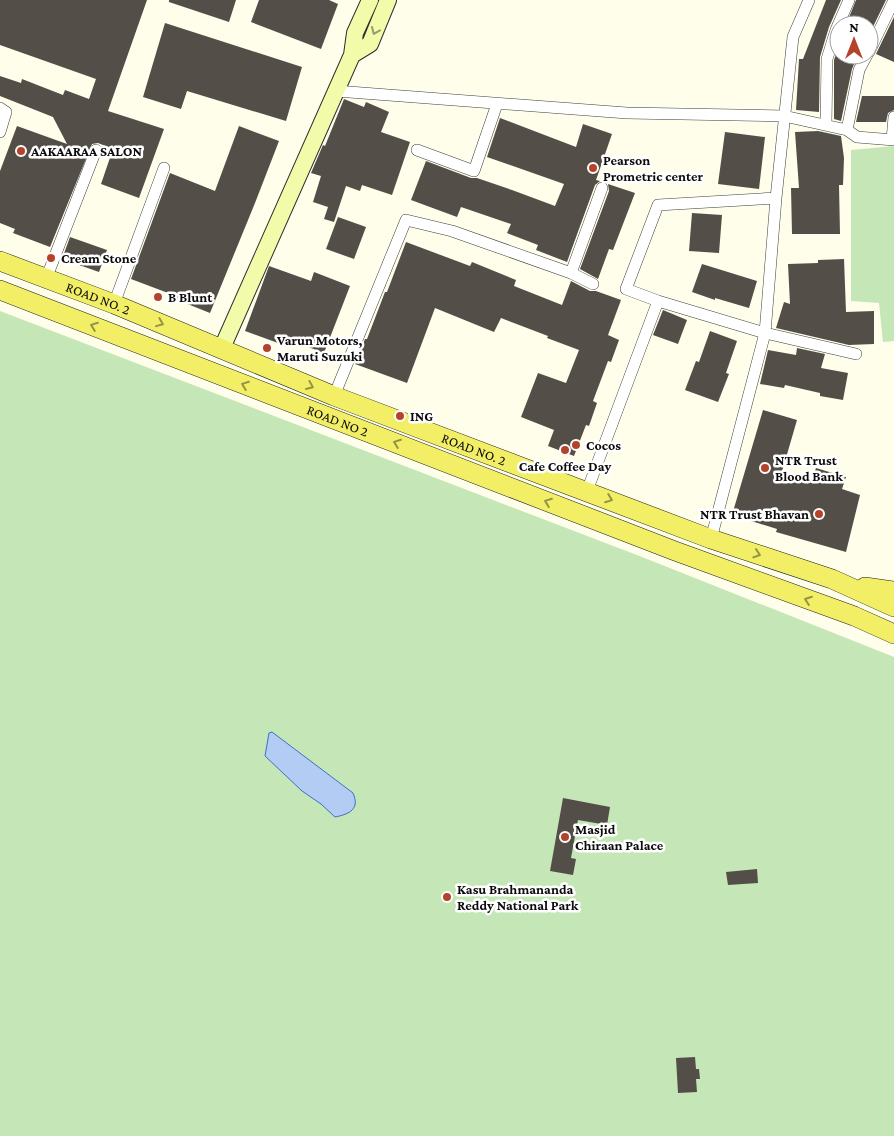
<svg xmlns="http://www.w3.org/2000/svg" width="894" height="1136" font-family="'Crimson Pro',serif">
<rect width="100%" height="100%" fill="#fefeeb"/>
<path fill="#c5e6b7" d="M894 146V341L883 342 879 303 851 301V150Z
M0 311 642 557 894 657V1136H0Z"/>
<path fill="#b2ccf3" stroke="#3d70c6" d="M272 732 353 793C360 809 350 814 335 817L321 804 302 791 265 756 269 733Z"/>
<path fill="#534f48" d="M0 0H147L108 111 164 129 139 198 101 184 113 149 98 143 92 144 50 247 13 233 15 229 0 223V171L17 126 67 144 53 117 0 96V76L21 83 22 79 63 95 65 90 89 99 96 79 0 45Z
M169 0H236L229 22 169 2Z
M259 0H329L338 4 321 49 251 22Z
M826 0H841L829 27 820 57 819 112 796 110 799 59H803Z
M856 0H886L869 35V25H846Z
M894 17V62L876 54Z
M165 23 302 67 286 121 187 91 181 109 143 97Z
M839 46V55H858L852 69 841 121 834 119V60Z
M862 96H894V110L888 113 886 122H856Z
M344 99 364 107 366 102 389 112 381 132 410 142 392 195 362 185 360 191 346 186 334 222 324 219 328 207 313 202 321 176 311 173 323 145 325 146Z
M500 118 576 147 583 124 612 134 596 180 600 181 595 185 567 262 536 250 538 245 507 233 511 224 461 207 457 217 411 200 426 161 471 178H477L512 190 555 206 564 184 487 157Z
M239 126 279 141 255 203 210 313 175 299 176 296 131 279 170 173 215 191Z
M818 131 841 136 844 158 843 185H839L840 234H792L791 188H799L795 132Z
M725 132 765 137 759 189 718 184Z
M608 184 635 193 613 250 609 249 598 279 580 269 609 191Z
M692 213 722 215 719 253 689 251Z
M338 217 366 227 354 259 326 249Z
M70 237 107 250 99 272 62 259Z
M406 242 470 266 472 262 516 280 514 286 562 305 571 281 590 291H596L621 300 608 335 619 340 611 362 608 361 593 401 597 403 589 426 586 425 574 456 548 446 554 430 521 417 538 373 566 383 579 350 547 338 548 336 501 318 494 332 435 308 407 383 355 364 365 339H367L385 292H387Z
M844 259 846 312 874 311V344L849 345 776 328 784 302 790 304 788 264 818 263V260Z
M702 264 757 281 749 308 715 298V300L692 292Z
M269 266 311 281 314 272 350 286 324 353 280 336 278 343 245 331Z
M663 310 687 320 678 344 653 335Z
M710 331 737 341 726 373 729 374 718 402 685 390 696 361 699 362Z
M797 348 825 354 821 368 848 373 843 400 820 396V393L785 385 784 388 760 384 768 350 796 355Z
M763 410 797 420 781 475 812 480 816 468 846 477 842 489 860 495 846 552 776 532 777 529 732 515Z
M563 798 610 807 607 825 578 820 571 858 576 859 573 875 550 871Z
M757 869 758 883 728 885 726 872Z
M695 1057 696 1069H699L700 1079H696L697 1092 678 1093 676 1058Z"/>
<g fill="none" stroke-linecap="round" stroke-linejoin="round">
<g stroke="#3e3e3e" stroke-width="12">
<path id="street" d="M869 52 894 0
M336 91 627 113 784 116 847 130 857 137 894 140
M0 108 6 112 0 132
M826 124 827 59 836 30 849 0
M847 130 859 70 867 55
M892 140 894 117
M417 150 474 171 497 104
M776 198 658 205 626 289 658 301 765 333 856 354
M571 273 602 188
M46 279 96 150
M114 304 164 168
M334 396 406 220 452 231 571 273 593 284
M587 491 658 301
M711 539 765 333 776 198 793 37 809 0"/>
</g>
<g stroke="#2d2d2d" stroke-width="18">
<path id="secondary" d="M352 55 370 44 388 0
M222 348 352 55 355 33 370 0"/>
</g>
<g stroke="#1c1c1c" stroke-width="20">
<g id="primary">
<path id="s1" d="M0 261 114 304 334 396 711 539 832 579 894 607"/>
<path id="s2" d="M0 290 675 551 854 616 894 634"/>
<path d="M865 587 894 591"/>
</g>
</g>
<use href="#street" stroke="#fff" stroke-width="11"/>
<use href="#secondary" stroke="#f2fba9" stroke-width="16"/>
<use href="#primary" stroke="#f2ef67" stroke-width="19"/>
</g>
<defs><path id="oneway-chevron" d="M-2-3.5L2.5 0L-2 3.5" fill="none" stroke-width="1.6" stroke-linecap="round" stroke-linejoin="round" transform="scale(1.25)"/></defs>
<use stroke="#969b6a" href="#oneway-chevron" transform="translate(375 31) rotate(113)"/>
<g stroke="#969442">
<use href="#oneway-chevron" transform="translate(160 323) rotate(22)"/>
<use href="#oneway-chevron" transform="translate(94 326) rotate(-159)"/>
<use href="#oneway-chevron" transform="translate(245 385) rotate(-159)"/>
<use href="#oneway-chevron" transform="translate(310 386) rotate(23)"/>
<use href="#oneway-chevron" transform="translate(397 443) rotate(-159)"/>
<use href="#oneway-chevron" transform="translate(609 499) rotate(21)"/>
<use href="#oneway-chevron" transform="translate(548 502) rotate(-159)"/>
<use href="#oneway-chevron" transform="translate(757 554) rotate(18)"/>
<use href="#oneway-chevron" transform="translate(808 600) rotate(-160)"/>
</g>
<g fill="#b4432b" stroke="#fff" stroke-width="2">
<circle cx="21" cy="151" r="5"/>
<circle cx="593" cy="168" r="5"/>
<circle cx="51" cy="258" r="5"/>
<circle cx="158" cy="297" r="5"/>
<circle cx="267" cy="348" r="5"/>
<circle cx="400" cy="416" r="5"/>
<circle cx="576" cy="445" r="5"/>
<circle cx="565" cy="450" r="5"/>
<circle cx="765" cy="468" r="5"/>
<circle cx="819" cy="514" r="5"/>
<circle cx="565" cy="837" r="5"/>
<circle cx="447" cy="897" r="5"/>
</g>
<g text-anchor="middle" stroke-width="5" stroke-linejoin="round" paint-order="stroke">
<g font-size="14" font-weight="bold" fill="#0b0b0b" stroke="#fff" text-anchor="start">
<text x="31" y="156">AAKAARAA SALON</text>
<text x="603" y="165">Pearson<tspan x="603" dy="16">Prometric center</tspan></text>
<text x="61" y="263">Cream Stone</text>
<text x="168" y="302">B Blunt</text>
<text x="277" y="345">Varun Motors,<tspan x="277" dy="16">Maruti Suzuki</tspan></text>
<text x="410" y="421">ING</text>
<text x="586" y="450">Cocos</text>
<text x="775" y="465">NTR Trust<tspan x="775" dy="16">Blood Bank</tspan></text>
<text x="565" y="471" text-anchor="middle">Cafe Coffee Day</text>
<text x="809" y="519" text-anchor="end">NTR Trust Bhavan</text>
<text x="575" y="834">Masjid<tspan x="575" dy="16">Chiraan Palace</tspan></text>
<text x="457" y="894">Kasu Brahmananda<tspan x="457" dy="16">Reddy National Park</tspan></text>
</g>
<g font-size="14" fill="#0b0b0b" stroke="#fff">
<text dy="5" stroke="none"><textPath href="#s1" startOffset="105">ROAD NO. 2</textPath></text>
<text dy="5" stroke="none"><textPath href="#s2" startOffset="362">ROAD NO 2</textPath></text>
<text dy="5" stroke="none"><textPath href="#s1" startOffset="510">ROAD NO. 2</textPath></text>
</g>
</g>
<g transform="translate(854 40)"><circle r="24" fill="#ffffff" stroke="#9d9d9d"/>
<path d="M0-4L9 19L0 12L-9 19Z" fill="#b4432b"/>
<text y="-8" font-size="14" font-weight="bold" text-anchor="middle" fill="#0b0b0b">N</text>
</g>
</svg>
